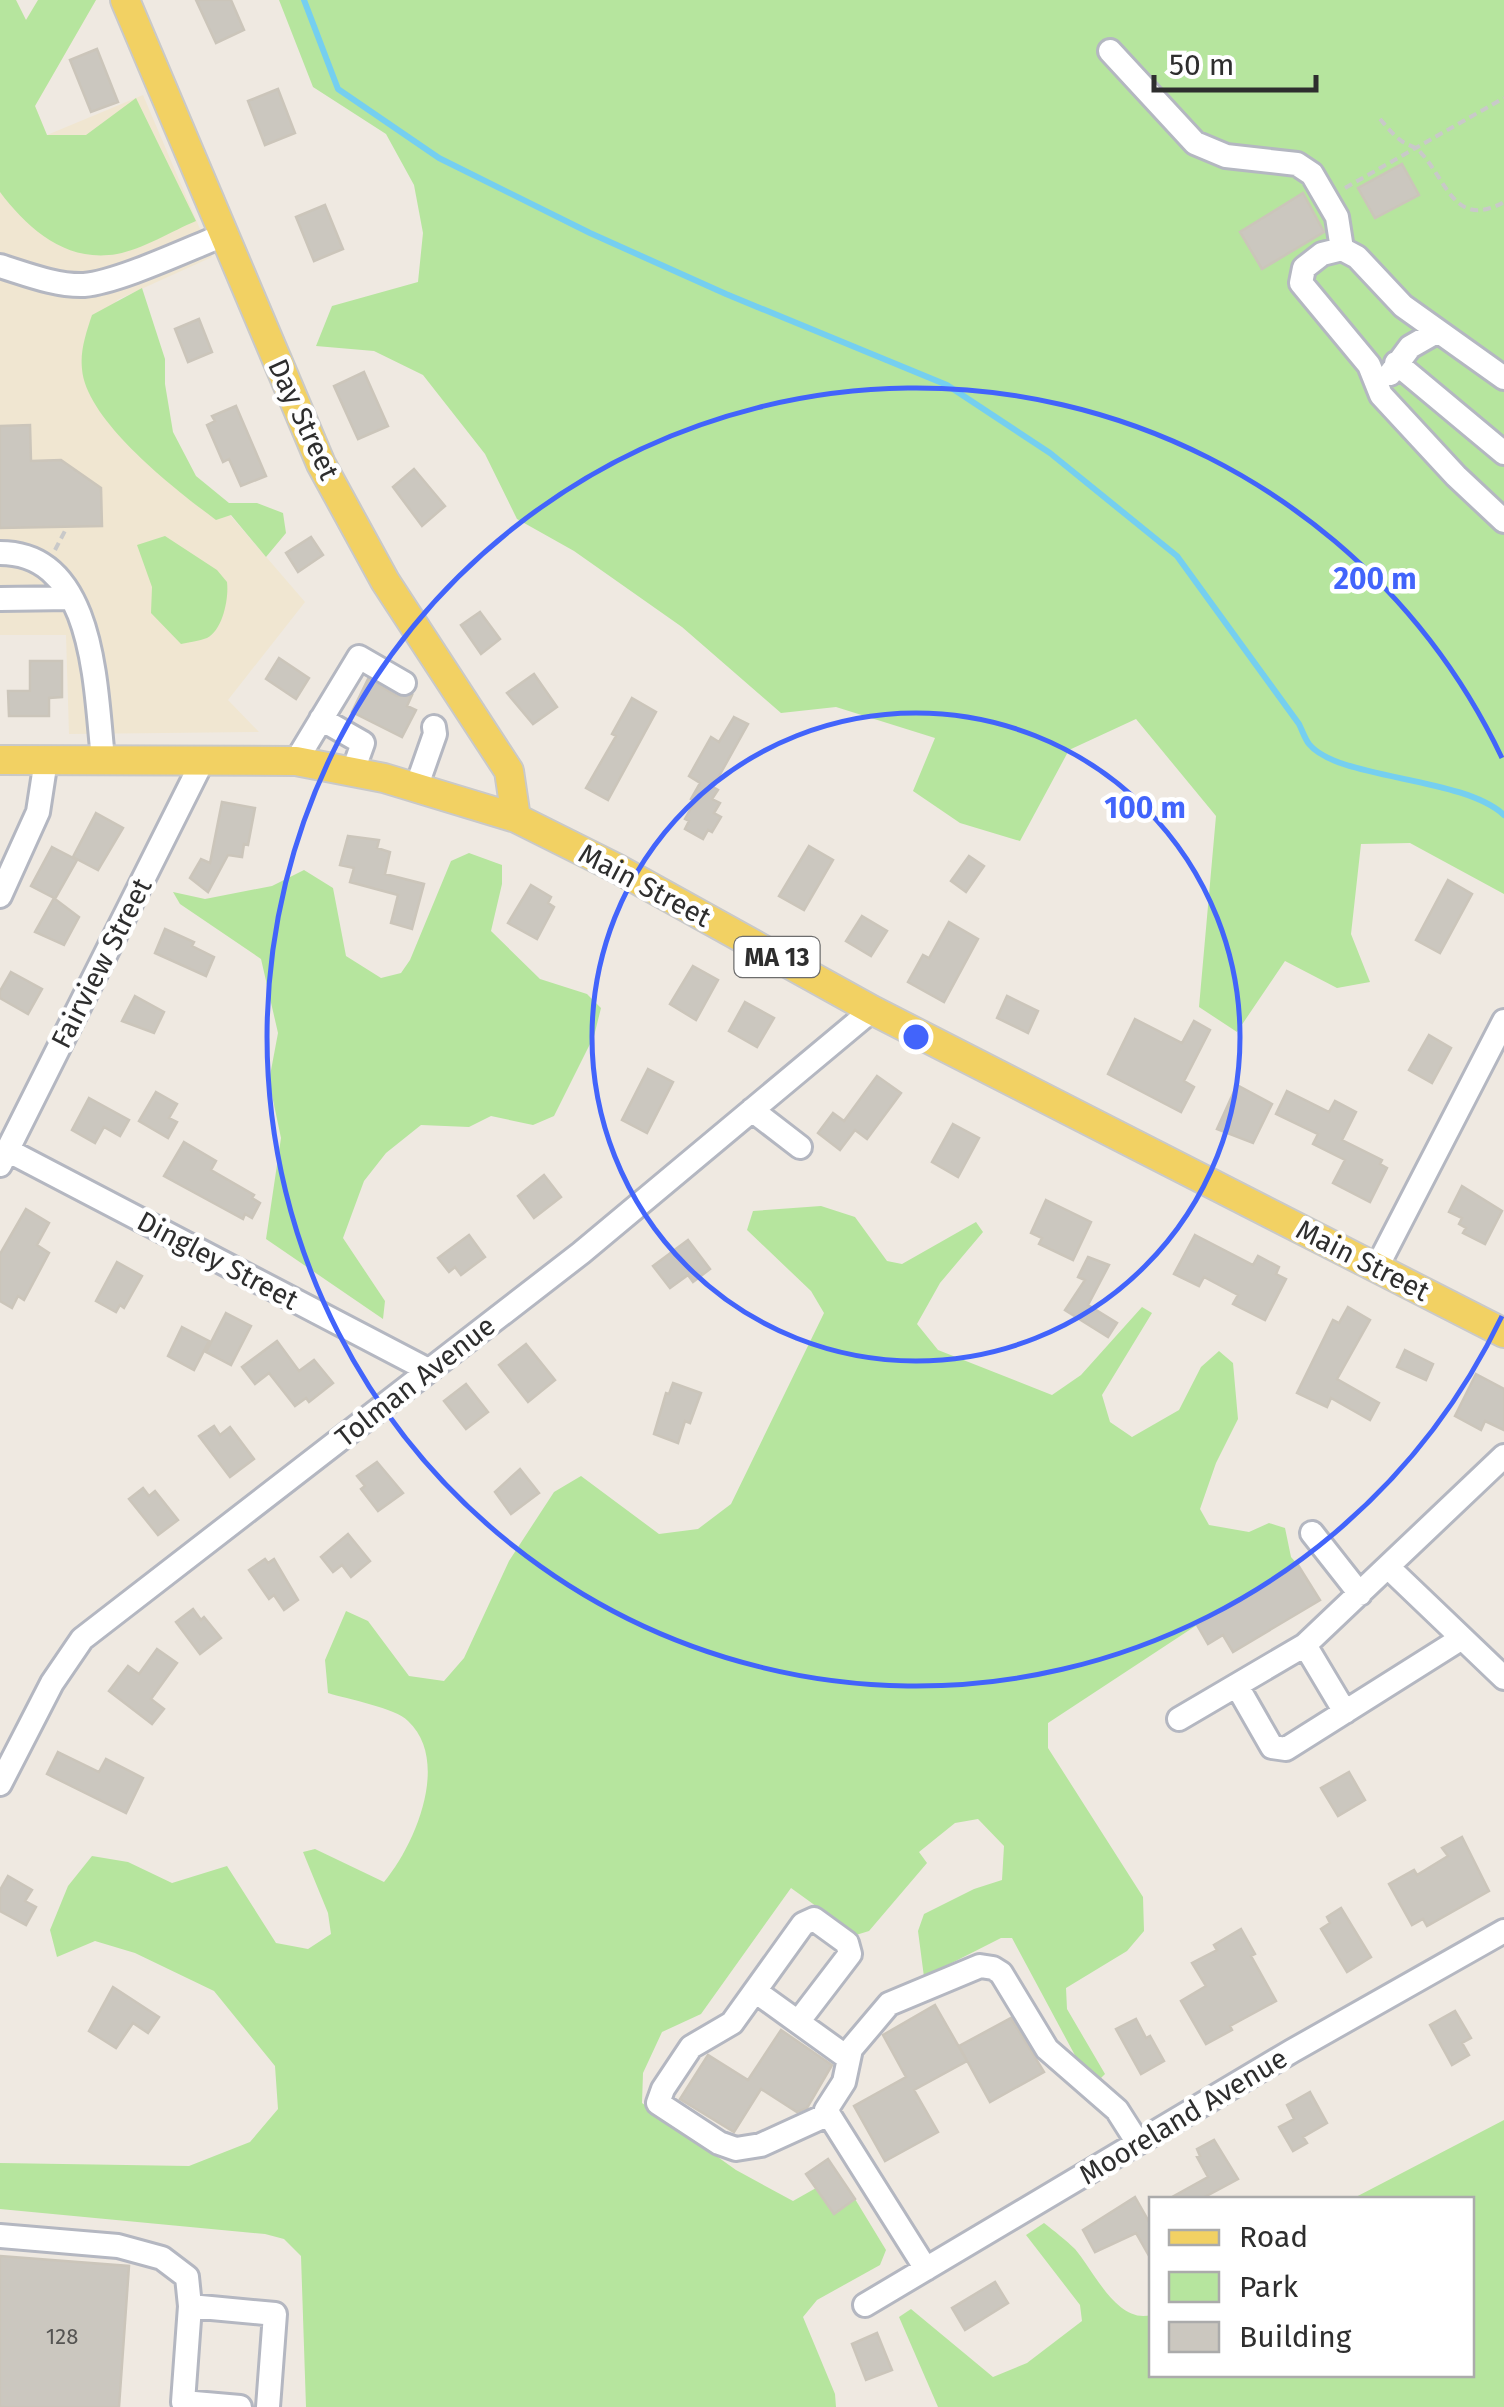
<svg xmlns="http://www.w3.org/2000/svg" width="1504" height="2407" font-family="'Fira Sans',sans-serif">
<rect width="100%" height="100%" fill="#efe9e1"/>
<path fill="#f0e6d1" d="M0 0H16L26 20 38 0H96L35 106 47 135 143 95 212 257 117 300 99 394 230 515 305 602 228 700 259 732 69 734 66 635H0Z"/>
<path fill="#b6e59e" d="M0 0H16L26 20 38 0H96L35 106 47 135H86L136 98 196 221C172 231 143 249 117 254 66 263 28 229 0 192Z
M279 0H1504V894L1410 843 1361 844 1351 934 1370 982 1337 988 1285 961 1237 1032 1199 1007 1216 816 1136 719 1069 750 1020 841 960 823 913 791 935 738 836 707 781 713 682 627 574 551 517 519 485 454 423 375 374 351 316 346 332 306 418 282 423 233 414 185 386 134 313 87Z
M142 288 165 359V384L173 432 196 476 229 503H257L283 513 286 533 266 557 231 515 216 520C176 490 86 421 82 369 80 351 86 333 92 315Z
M165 536 217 570 227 582C229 598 223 630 207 638 199 641 189 642 181 644L151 613 152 587 137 545Z
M469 853 502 865V884L491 931 540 979 587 994 601 1008 594 1036 554 1116 533 1125 491 1116 469 1127 421 1125 386 1153 364 1181 343 1238 385 1301 383 1319 266 1239 281 1138 269 1081 278 1033 261 959 180 904 173 892 205 899 272 886 304 870 333 888 346 956 381 978 401 973 410 960 451 861Z
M821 1206 855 1217 887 1261 902 1264 976 1222 983 1232 940 1283 917 1324 938 1350 1052 1395 1081 1375 1142 1307 1152 1313 1102 1395 1110 1422 1132 1437 1179 1410 1201 1367 1219 1351 1233 1363 1238 1419 1216 1463 1200 1509 1209 1525 1249 1532 1269 1523 1285 1528 1291 1557 1298 1565 1197 1625 1048 1723V1748L1143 1897 1144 1931 1127 1951 1066 1988 1067 2009 1105 2074 1097 2082 1085 2074 1012 1938H1001L924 1977 918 1931 924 1914 974 1889 1002 1880 1004 1846 978 1819 955 1823 919 1852 927 1863 869 1931 856 1935 791 1888 701 2014 662 2032 643 2073 642 2103 736 2170 793 2201 816 2188 834 2214 855 2199 886 2250 880 2265 817 2300 803 2317 835 2394 836 2407H306L301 2256 284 2239 265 2234 0 2209V2163L189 2166 250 2142 278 2109 275 2066 214 1991 135 1953 95 1941 57 1957 50 1930 68 1886 92 1856 128 1862 172 1883 227 1866 276 1943 308 1949 331 1934 328 1913 303 1852 315 1849 384 1882C415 1845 451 1761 408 1721 396 1708 347 1699 328 1693L325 1660 346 1611 368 1621 409 1676 444 1681 464 1658 509 1561 554 1492 581 1476 659 1534 698 1529 731 1504 824 1313 811 1291 747 1230 753 1211Z
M1504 2120V2407H938L899 2317 911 2309 993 2377 1027 2363 1082 2321 1080 2305 1026 2235 1044 2223C1054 2231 1066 2240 1075 2249 1094 2271 1117 2324 1151 2315L1152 2374H1472V2200L1352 2199Z"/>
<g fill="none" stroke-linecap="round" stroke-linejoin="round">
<path stroke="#75cff0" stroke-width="6" d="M304 0 338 89 439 158 590 233 726 294 947 385 1050 453 1177 556 1299 724C1302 730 1305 739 1309 744 1338 780 1462 776 1504 815"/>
</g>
<path fill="#cbc7bf" stroke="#cbc5ba" stroke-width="2.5" d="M196 0H231L244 30 216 43Z
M97 49 118 102 91 112 70 60Z
M278 89 295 133 265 145 248 101Z
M1402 164 1419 195 1375 218 1358 188Z
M1303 193 1324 232 1262 269 1240 232Z
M325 205 343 249 314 261 296 217Z
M199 319 212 352 188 362 175 329Z
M364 372 388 426 358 439 334 386Z
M236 406 266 476 241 486 229 459 223 462 207 425 215 421 212 416Z
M30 425 31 461 61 460 101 488 102 526 0 528V426Z
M414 469 445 506 422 526 393 487Z
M311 537 323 555 298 572 286 553Z
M480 612 500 639 481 654 461 625Z
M279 658 309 678 296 699 266 679Z
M30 661H62V697L49 698V716H9L8 691H30Z
M534 674 557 707 533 724 507 693Z
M368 679 397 696 412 695 407 706 416 710 402 737 352 712Z
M632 698 656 712 608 800 586 788 616 736 612 734Z
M734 717 748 724 713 787 718 790 712 799 720 803 714 813 721 817 712 832 708 830 703 839 685 829 689 821 685 819 695 801 691 799 700 783 689 776 711 737 719 742Z
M222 802 255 808 248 845 244 844 242 857 228 855 208 892 190 878 201 859 210 863Z
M96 813 123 828 98 870 73 857Z
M348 836 379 840 377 848 390 852 385 874 424 884 412 929 391 923 398 895 350 882 354 868 340 865Z
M809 846 833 860 804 910 779 896Z
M52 847 77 860 55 899 79 917 64 945 35 932 54 898 31 886Z
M969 856 984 866 966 892 951 881Z
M1448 880 1472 894 1440 953 1416 940Z
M531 885 551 897 548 903 554 907 537 939 508 923Z
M862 916 887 931 871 956 846 941Z
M949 922 978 939 944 1002 908 982 923 955 929 958Z
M165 929 194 942 192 946 214 957 206 976 155 953Z
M693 966 718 980 696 1020 670 1004Z
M11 972 42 989 28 1014 0 998V991Z
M135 996 164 1012 154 1033 122 1021Z
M1007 996 1038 1011 1028 1033 997 1018Z
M745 1002 774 1018 757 1047 729 1031Z
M1135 1019 1182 1043 1194 1021 1210 1030 1184 1081 1194 1087 1181 1112 1108 1074Z
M1429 1035 1451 1048 1432 1083 1409 1070Z
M648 1069 673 1082 647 1133 622 1120Z
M877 1076 901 1093 867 1139 855 1130 840 1150 818 1133 833 1113 844 1121Z
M1237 1085 1272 1104 1253 1143 1217 1129Z
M1287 1091 1329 1112 1335 1101 1356 1112 1342 1140 1382 1160 1380 1164 1387 1168 1370 1202 1333 1183 1345 1160 1313 1144 1318 1134 1276 1114Z
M156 1092 177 1104 169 1118 177 1122 168 1138 139 1121Z
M89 1098 129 1120 120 1136 104 1127 95 1143 72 1130Z
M953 1124 979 1138 958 1177 932 1162Z
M184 1142 216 1161 211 1170 254 1195 252 1198 260 1203 252 1218 245 1214 243 1219 164 1176Z
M544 1175 561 1197 534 1218 518 1196Z
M1462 1186 1502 1211 1485 1244 1463 1233 1466 1228 1459 1224 1462 1218 1449 1212Z
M1046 1200 1091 1222 1073 1260 1039 1244 1042 1238 1031 1233Z
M26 1209 49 1223 37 1245 49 1253 24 1300 18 1296 12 1308 0 1301V1254Z
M469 1235 485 1257 461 1275 455 1267 449 1272 438 1258Z
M1195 1235 1253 1265 1258 1256 1279 1267 1276 1274 1286 1279 1265 1320 1233 1304 1238 1295 1204 1277 1199 1286 1174 1274Z
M688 1240 710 1269 693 1282 688 1275 670 1288 653 1266Z
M1088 1257 1109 1265 1088 1305 1117 1323 1108 1337 1065 1310 1085 1280 1078 1277Z
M117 1262 142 1276 124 1308 120 1305 116 1312 96 1301Z
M1348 1307 1370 1320 1337 1379 1379 1403 1370 1420 1331 1398 1327 1407 1297 1393 1333 1320 1339 1323Z
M226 1313 251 1326 231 1365 206 1352Z
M182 1327 209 1341 194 1370 168 1356Z
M277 1341 299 1371 314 1360 333 1383 309 1402 306 1398 295 1406 269 1373 255 1384 242 1367Z
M526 1344 555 1380 528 1402 499 1365Z
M1405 1350 1433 1364 1426 1380 1397 1367Z
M1476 1374 1504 1389V1430L1485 1421 1481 1430 1455 1416Z
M673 1383 701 1393 690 1423 685 1421 678 1443 654 1434 666 1393 669 1394Z
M466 1384 488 1412 466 1429 444 1401Z
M214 1426 220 1435 230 1427 254 1459 230 1477 199 1436Z
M377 1462 403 1493 378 1511 361 1489 365 1486 357 1476Z
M520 1469 539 1493 511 1514 495 1492Z
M143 1488 149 1496 155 1491 178 1520 158 1535 129 1499Z
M348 1534 370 1561 351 1577 342 1565 333 1572 321 1557Z
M265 1559 268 1563 274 1559 298 1600 284 1610 274 1595 269 1599 249 1570Z
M1298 1565 1320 1600 1233 1652 1223 1635 1208 1644 1197 1625Z
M193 1609 201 1620 204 1617 221 1638 200 1654 176 1622Z
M157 1649 177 1663 151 1699 164 1709 152 1724 109 1691 128 1666 139 1674Z
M58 1752 99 1772 106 1759 143 1778 126 1813 47 1774Z
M1349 1772 1365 1800 1338 1816 1321 1788Z
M1462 1837 1489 1891 1427 1926 1423 1919 1412 1925 1389 1884 1414 1870 1417 1875 1448 1856 1442 1848Z
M8 1876 32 1890 25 1901 36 1907 26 1925 0 1911V1890Z
M1341 1908 1371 1957 1347 1972 1321 1929 1330 1923 1327 1917Z
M1241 1929 1255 1954 1251 1956 1276 2001 1230 2026 1232 2030 1206 2044 1181 2001 1206 1986 1192 1963 1217 1950 1214 1945Z
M113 1987 159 2017 148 2033 133 2023 116 2048 89 2031Z
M935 2005 967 2061 914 2090 938 2132 885 2161 854 2106 906 2077 883 2035Z
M1455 2011 1471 2038 1462 2043 1469 2055 1452 2065 1430 2025Z
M1011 2018 1044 2072 990 2102 959 2046Z
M1136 2019 1146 2038 1150 2036 1164 2061 1141 2074 1116 2029Z
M781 2030 832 2065 807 2108 797 2112 761 2089 734 2132 680 2099 708 2055 748 2080Z
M1310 2092 1327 2123 1303 2137 1307 2143 1293 2151 1279 2127 1294 2119 1287 2105Z
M1214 2140 1238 2179 1199 2200H1173L1172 2197 1208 2177 1197 2157 1200 2156 1197 2149Z
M828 2159 855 2199 834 2214 806 2174Z
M1135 2197 1152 2227V2261L1136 2233 1095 2252 1083 2230Z
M0 2256 129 2266 119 2407H0Z
M995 2282 1008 2303 965 2330 952 2308Z
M877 2333 892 2370 866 2380 852 2344Z"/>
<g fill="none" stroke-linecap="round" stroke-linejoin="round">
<g stroke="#b4b7c1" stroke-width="28">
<path id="minor" d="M1110 51 1195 143 1226 156 1297 164 1312 174 1337 217 1342 249
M0 266C26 274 56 286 84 285 119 282 188 249 224 235
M1396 363 1504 453
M1390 374 1410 347 1438 331
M1504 378 1403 306 1357 257 1342 249 1322 254 1304 268 1301 283 1369 365 1381 395 1456 476 1504 521
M0 553C96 553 95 689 103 758
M0 599 71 598
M321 719 363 743 353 771
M296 761 359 657 404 683
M416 788 435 734 434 727
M0 896 38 812 46 760
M752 1110 800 1147
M7 1150 428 1370
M0 1165 203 760
M1377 1267 1504 1021
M1312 1533 1360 1594
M1388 1567 1504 1678
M1305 1645 1345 1712
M1237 1686 1272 1747 1286 1749 1462 1638
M1179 1719 1305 1645 1504 1456
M0 1784 52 1683 82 1639 581 1253 872 1010
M755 1991 848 2058
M798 2022 850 1954 847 1943 814 1919 803 1924 732 2023 691 2047 663 2089 658 2103 719 2143 736 2149 761 2145 829 2114
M0 2236 118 2246 162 2258 187 2277 190 2306 183 2402 240 2407
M926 2269 826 2110 844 2082 851 2049 889 2004 980 1966 993 1968 1001 1973 1047 2049 1117 2110 1138 2143
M865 2305 1292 2051 1504 1931
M190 2306 275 2314 268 2407"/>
</g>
<g stroke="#c9c9c9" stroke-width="32">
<path id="major" d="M125 0 321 464 385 581 509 771 516 818
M0 760 296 761 384 778 516 818 616 868 872 1010 1504 1333"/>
</g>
<path stroke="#c9c9c9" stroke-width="4" stroke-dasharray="8 5" stroke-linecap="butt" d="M1380 119C1387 127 1394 136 1403 142 1410 146 1417 147 1422 154 1448 183 1455 229 1504 202
M1345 188 1504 98
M55 550 67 527"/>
<use href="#minor" stroke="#fff" stroke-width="22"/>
<use href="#major" stroke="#f2d163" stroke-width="28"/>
</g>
<g fill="none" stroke="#4264fb" stroke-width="5">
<circle cx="916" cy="1037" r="324"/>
<path d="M1502 1316A649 649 0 1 1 1502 758"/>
</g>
<g text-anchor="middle" stroke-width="9" stroke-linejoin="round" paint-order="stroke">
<g font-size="22" fill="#555452">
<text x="62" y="2344">128</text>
</g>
<rect fill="#fff" stroke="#6d6d6d" stroke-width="2.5" x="734.5" y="937" width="85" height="40" rx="8"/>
<g font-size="25" font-weight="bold" fill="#2e2e2e">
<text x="777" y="966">MA 13</text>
</g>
<g font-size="28" fill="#2e2e2e" stroke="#fff">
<text transform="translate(304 419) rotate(65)" y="10">Day Street</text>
<text transform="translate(645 885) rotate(28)" y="10">Main Street</text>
<text transform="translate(101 963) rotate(-63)" y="10">Fairview Street</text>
<text transform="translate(218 1260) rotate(28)" y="10">Dingley Street</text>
<text transform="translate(1363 1260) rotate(27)" y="10">Main Street</text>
<text transform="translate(415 1381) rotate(-38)" y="10">Tolman Avenue</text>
<text transform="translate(1183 2116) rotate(-31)" y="10">Mooreland Avenue</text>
</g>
</g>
<circle cx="916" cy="1037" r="15" fill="#4264fb" stroke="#fff" stroke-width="5"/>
<g font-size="30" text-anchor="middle" font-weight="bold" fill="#4264fb" stroke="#fff" stroke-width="9" stroke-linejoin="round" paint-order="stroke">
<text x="1375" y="589">200 m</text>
<text x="1145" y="818">100 m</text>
</g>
<rect x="1149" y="2197" width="325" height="180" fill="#ffffff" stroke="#ababab" stroke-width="2.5"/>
<rect x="1169" y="2230" width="50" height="15" fill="#f2d163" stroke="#ababab" stroke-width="2.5"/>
<text x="1239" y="2247" font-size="30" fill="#2e2e2e">Road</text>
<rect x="1169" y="2272" width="50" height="30" fill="#b6e59e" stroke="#ababab" stroke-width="2.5"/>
<text x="1239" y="2297" font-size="30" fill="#2e2e2e">Park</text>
<rect x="1169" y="2322" width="50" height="30" fill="#cbc7bf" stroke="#ababab" stroke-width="2.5"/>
<text x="1239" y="2347" font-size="30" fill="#2e2e2e">Building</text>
<path d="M1154 75v15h162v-15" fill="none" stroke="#2e2e2e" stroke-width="5"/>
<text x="1169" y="75" font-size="30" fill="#2e2e2e" stroke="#ffffff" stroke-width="8" paint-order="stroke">50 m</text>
</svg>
